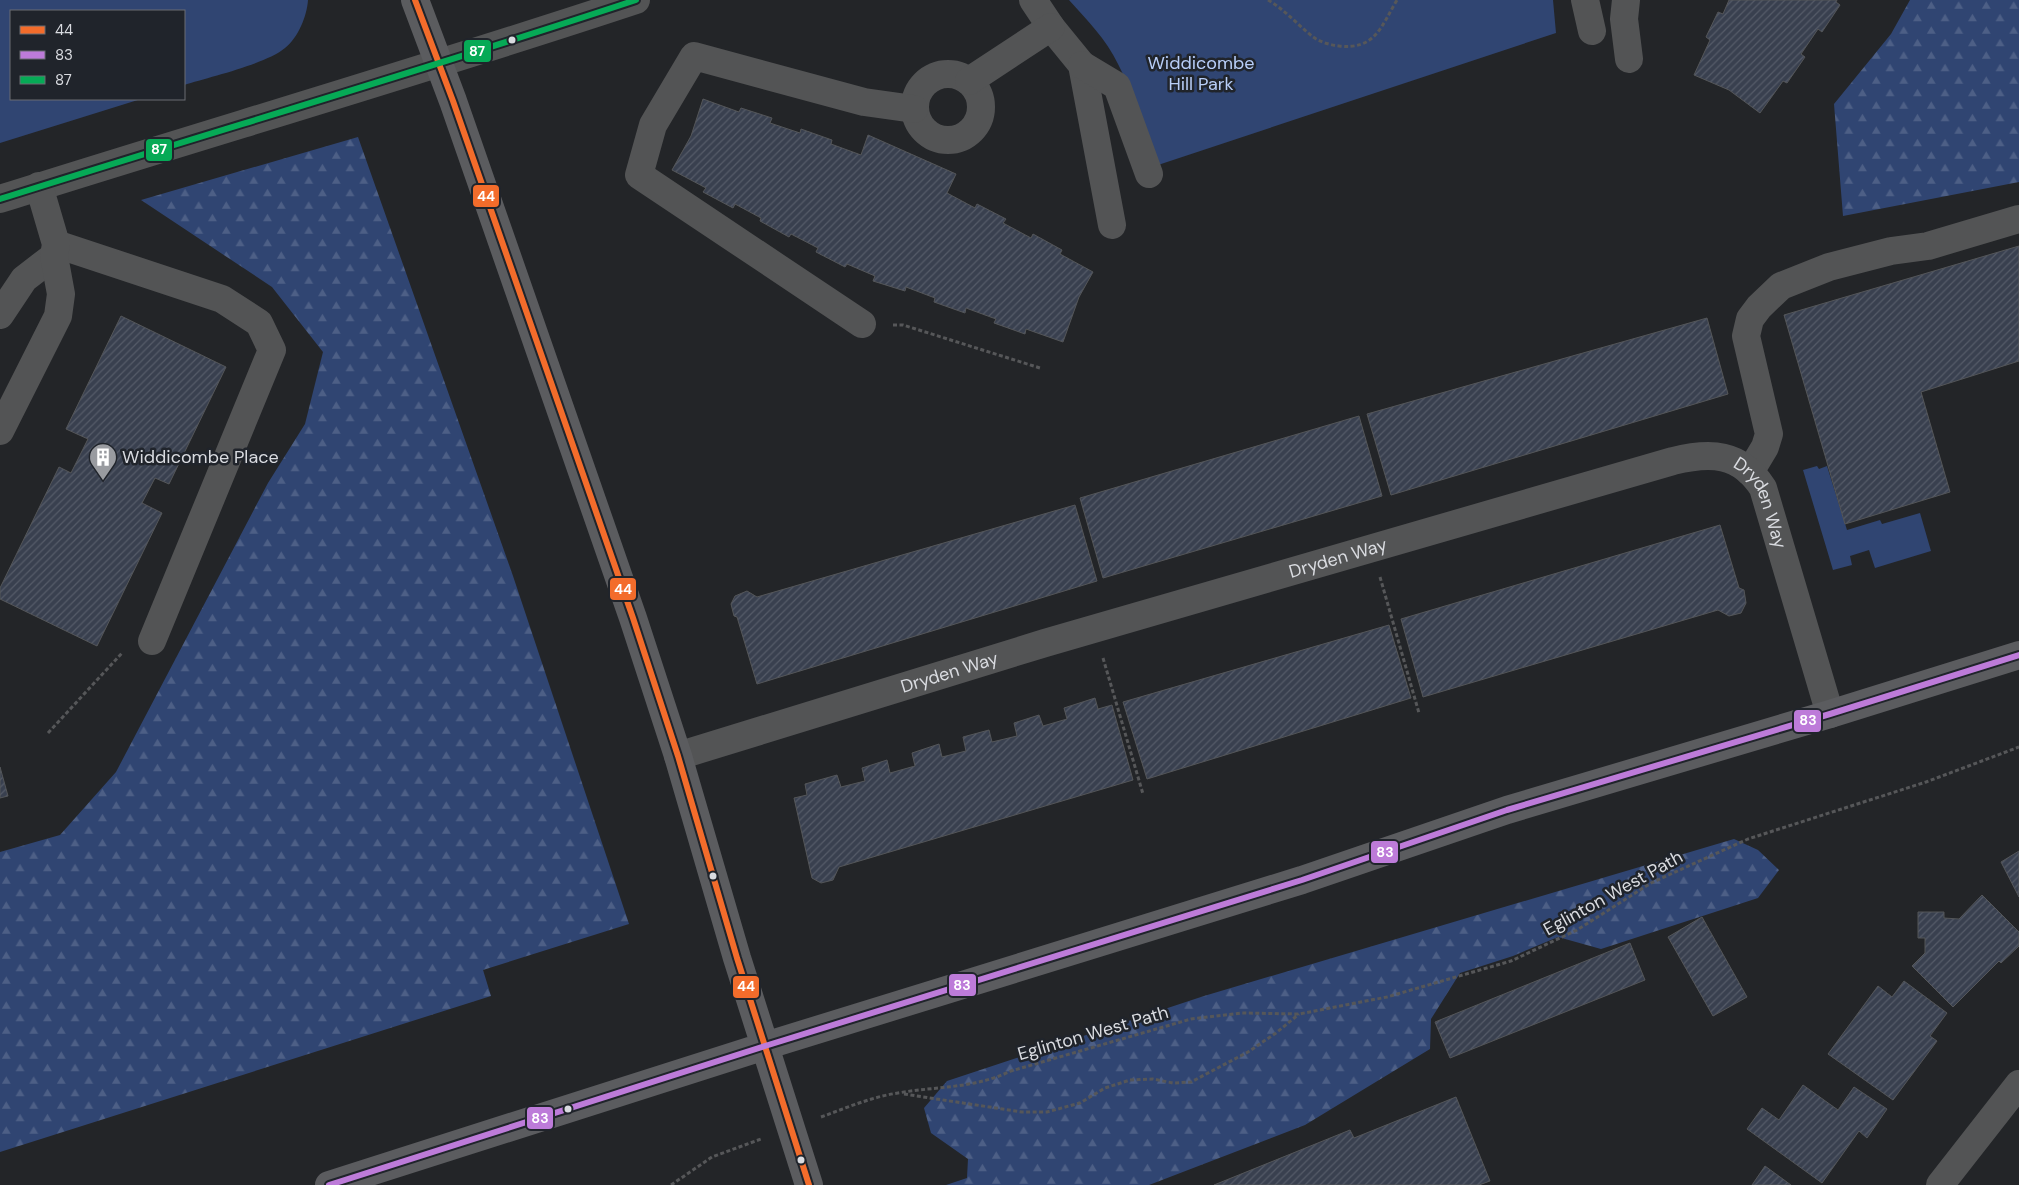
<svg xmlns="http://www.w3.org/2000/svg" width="2019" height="1185" font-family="'DM Sans',sans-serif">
<defs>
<pattern id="forest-firs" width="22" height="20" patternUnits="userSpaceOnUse" patternTransform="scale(1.25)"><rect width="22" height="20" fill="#304572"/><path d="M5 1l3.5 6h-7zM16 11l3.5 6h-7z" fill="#4d5f86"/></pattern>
<pattern id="building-hatch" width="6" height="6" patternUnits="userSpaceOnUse" patternTransform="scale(1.25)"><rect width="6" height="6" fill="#39404f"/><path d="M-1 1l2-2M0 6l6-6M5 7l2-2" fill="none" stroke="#555b68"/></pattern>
</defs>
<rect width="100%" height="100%" fill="#232528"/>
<path fill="url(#forest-firs)" d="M1910 0H2019V182L1843 216 1834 104 1891 34Z
M358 137 513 576 629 924 483 970 491 996 0 1152V852L60 835 116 772 268 483 305 424 323 352 272 287 141 200Z
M1734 839 1758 850 1779 870 1758 898 1601 949 1558 937 1513 956 1460 973 1431 1019 1430 1049 1305 1125 1149 1185H946L967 1178 968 1159 931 1133 924 1108 947 1081 1204 996Z"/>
<path fill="#304572" d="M0 0H308C307 16 298 38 285 48 266 64 209 77 184 85V11H11V99H141L0 143Z
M1069 0H1553L1556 33 1152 167C1142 133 1135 95 1118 64 1106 39 1087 20 1069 0Z
M1817 466 1819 469 1827 466 1847 530 1880 520 1882 524 1920 513 1931 551 1875 568 1869 550 1850 556 1852 565 1833 570 1803 470Z"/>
<path fill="url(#building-hatch)" stroke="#545659" d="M1729 0H1837L1836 2 1840 5 1822 32 1818 29 1801 54 1805 57 1787 83 1783 81 1760 113 1729 90 1694 75 1710 40 1706 37 1718 12 1723 14Z
M703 99 739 112 741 108 772 118 770 123 800 133 801 129 832 140 831 144 861 155 868 135 956 174 947 193 975 208 977 204 1006 219 1003 223 1031 238 1033 234 1062 250 1060 254 1093 272 1079 297 1063 342 1026 329 1025 334 994 323 996 319 966 308 965 313 934 302 935 298 906 287 905 291 873 281 875 276 847 264 845 267 816 252 818 248 791 234 789 237 760 221 761 218 735 204 733 208 703 192 706 188 672 170 691 136Z
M2019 246V361L1921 392 1950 492 1845 524 1784 315Z
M121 316 226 367 169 484 155 478 142 503 162 513 97 646 0 599V588L59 467 71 473 88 439 66 429Z
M1707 318 1728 394 1391 495 1367 414Z
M1359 416 1382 496 1103 578 1080 498Z
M1075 505 1097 581 757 684 737 617 734 616 731 604 735 596 747 591 757 597Z
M1720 525 1739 588 1744 590 1746 603 1741 613 1729 616 1718 610 1423 697 1401 619Z
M1389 625 1411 698 1147 779 1123 702Z
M1095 698 1098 709 1112 705 1133 780 839 867 833 880 821 883 812 878 794 798 807 795 805 784 837 775 841 787 865 781 862 768 887 760 890 773 915 766 912 753 939 744 942 757 966 751 963 737 989 730 992 742 1017 736 1014 723 1039 715 1043 726 1067 719 1064 708Z
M0 767 8 796 0 798Z
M2019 851V897L2001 862Z
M1982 895 2019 932V946L2001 963 1999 961 1953 1007 1912 966 1925 953V938H1918V912H1944V918L1959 919Z
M1702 917 1747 997 1713 1016 1668 937Z
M1630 943 1645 980 1450 1058 1435 1022Z
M1904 981 1947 1013 1930 1036 1937 1041 1893 1100 1828 1054 1878 986 1892 997Z
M1803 1085 1838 1110 1854 1087 1887 1109 1867 1138 1859 1131 1822 1183 1747 1129 1762 1108 1779 1120Z
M1456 1097 1490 1181 1479 1185H1214L1350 1130 1354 1138Z
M1765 1166 1791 1185H1752Z"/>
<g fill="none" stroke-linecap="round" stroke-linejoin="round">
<path stroke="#565759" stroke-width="3" stroke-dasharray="4 2.5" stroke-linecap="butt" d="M1268 0C1285 10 1298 25 1313 37 1320 42 1330 45 1339 46 1375 50 1381 27 1397 0
M893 325H903L1040 368
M1380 577 1419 713
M1103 658 1143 794
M48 733 122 653
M904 1094 1022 1112H1047L1080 1103 1105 1088 1130 1080 1153 1079 1173 1083 1191 1082 1248 1052 1276 1033 1299 1014
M821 1117C846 1108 871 1097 898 1093 938 1086 973 1089 1011 1071L1191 1019 1242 1013 1299 1014 1387 997 1511 961 1577 930 1651 883 1748 839 1926 782 2019 747
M671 1185 712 1157 761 1139"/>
<g stroke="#535455" stroke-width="28">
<path d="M1033 0 1051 27 1082 65 1112 225"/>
<path d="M1585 0 1592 31"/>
<path d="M1626 0 1624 19 1629 59"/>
<path d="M1082 65 1117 86 1149 174"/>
<circle cx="948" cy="107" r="33"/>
<path d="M969 81 1051 27"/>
<path d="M0 199C212 132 425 70 636 0"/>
<path d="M56 244 222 299 259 323 272 350 152 641"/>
<path d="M0 315 24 279 54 256"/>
<path d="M862 324 639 175 653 125 694 56 864 102 914 109"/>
<path d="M0 431 58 316 61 294 54 256 56 244 39 186"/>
<path d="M1750 472 1765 447 1769 434 1746 336 1750 319 1759 307 1781 286 1829 267 1891 251 1928 246 2019 219"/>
<path id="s1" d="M678 756 1045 643 1673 461C1710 452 1740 452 1763 488L1830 714"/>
<path d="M1940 1185 2019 1084"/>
</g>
<path stroke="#5b5c5f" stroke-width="28" d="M415 0 453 101 633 618 678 756 737 958 809 1185
M329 1185 765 1046 1302 880 1507 810 1830 714 2019 655"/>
<g stroke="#20242b" stroke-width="10">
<path id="bus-1" d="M415 0 453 101 633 618 678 756 737 958 809 1185"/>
</g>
<g stroke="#20242b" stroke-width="10">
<path id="bus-2" d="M329 1185 765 1046 1302 880 1507 810 1830 714 2019 655"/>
</g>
<g stroke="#20242b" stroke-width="10">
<path id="bus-3" d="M0 199C212 132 425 70 636 0"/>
</g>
<use href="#bus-1" stroke="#f36c2b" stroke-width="6"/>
<use href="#bus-2" stroke="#bd7bd9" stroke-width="6"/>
<use href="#bus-3" stroke="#06aa56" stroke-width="6"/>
</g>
<defs>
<g id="building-pin" transform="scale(1.4375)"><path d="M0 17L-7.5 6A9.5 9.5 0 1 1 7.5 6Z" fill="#999ba0" stroke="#20242b"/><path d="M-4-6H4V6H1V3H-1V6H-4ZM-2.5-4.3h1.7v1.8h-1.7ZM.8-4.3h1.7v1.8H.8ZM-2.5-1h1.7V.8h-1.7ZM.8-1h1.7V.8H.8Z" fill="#fff"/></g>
</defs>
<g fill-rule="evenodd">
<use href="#building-pin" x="103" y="457"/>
</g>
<g fill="#d9dbe0" stroke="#20242b" stroke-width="2">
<circle cx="512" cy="40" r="4.5"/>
<circle cx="713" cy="876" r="4.5"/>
<circle cx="568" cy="1109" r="4.5"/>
<circle cx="801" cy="1160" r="4.5"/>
</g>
<g text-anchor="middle" stroke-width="5" stroke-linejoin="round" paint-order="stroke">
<g font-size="18" fill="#b8cef8" stroke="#20242b">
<text x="1201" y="69">Widdicombe<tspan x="1201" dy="21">Hill Park</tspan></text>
</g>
<g font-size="18" fill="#d9dbe0" stroke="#20242b" text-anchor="start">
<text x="122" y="463">Widdicombe Place</text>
</g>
<g font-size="18" fill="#d9dbe0" stroke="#20242b">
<text dy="6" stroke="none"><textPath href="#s1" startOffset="1152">Dryden Way</textPath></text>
<text dy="6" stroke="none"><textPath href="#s1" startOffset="689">Dryden Way</textPath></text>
<text dy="6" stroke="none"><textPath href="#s1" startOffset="284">Dryden Way</textPath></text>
<text transform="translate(1613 893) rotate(-29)" y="6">Eglinton West Path</text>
<text transform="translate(1093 1033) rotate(-16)" y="6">Eglinton West Path</text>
</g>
</g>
<g stroke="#20242b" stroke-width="2">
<rect x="463" y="39" width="29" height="24" rx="5" fill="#06aa56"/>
<rect x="145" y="138" width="28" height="24" rx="5" fill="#06aa56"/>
<rect x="472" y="184" width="28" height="24" rx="5" fill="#f36c2b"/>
<rect x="609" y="577" width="28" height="24" rx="5" fill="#f36c2b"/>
<rect x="1793" y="709" width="29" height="24" rx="5" fill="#bd7bd9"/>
<rect x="1370" y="840" width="29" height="24" rx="5" fill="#bd7bd9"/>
<rect x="948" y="973" width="29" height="24" rx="5" fill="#bd7bd9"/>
<rect x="732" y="975" width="28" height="24" rx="5" fill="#f36c2b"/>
<rect x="526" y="1106" width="28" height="24" rx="5" fill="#bd7bd9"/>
</g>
<g font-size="14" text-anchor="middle" font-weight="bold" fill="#fff">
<text x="477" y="56">87</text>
<text x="159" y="154">87</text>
<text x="486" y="201">44</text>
<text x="623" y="594">44</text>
<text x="1808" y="725">83</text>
<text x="1385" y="857">83</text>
<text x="962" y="990">83</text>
<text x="746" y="991">44</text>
<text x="540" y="1123">83</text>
</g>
<rect x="10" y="10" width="175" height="90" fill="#20242b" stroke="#6a6d73"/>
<rect x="20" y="26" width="25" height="8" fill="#f36c2b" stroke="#6a6d73"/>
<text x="55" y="35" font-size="15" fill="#d9dbe0">44</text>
<rect x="20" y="51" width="25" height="8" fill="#bd7bd9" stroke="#6a6d73"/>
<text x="55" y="60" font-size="15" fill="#d9dbe0">83</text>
<rect x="20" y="76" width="25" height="8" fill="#06aa56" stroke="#6a6d73"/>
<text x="55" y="85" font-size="15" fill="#d9dbe0">87</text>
</svg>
